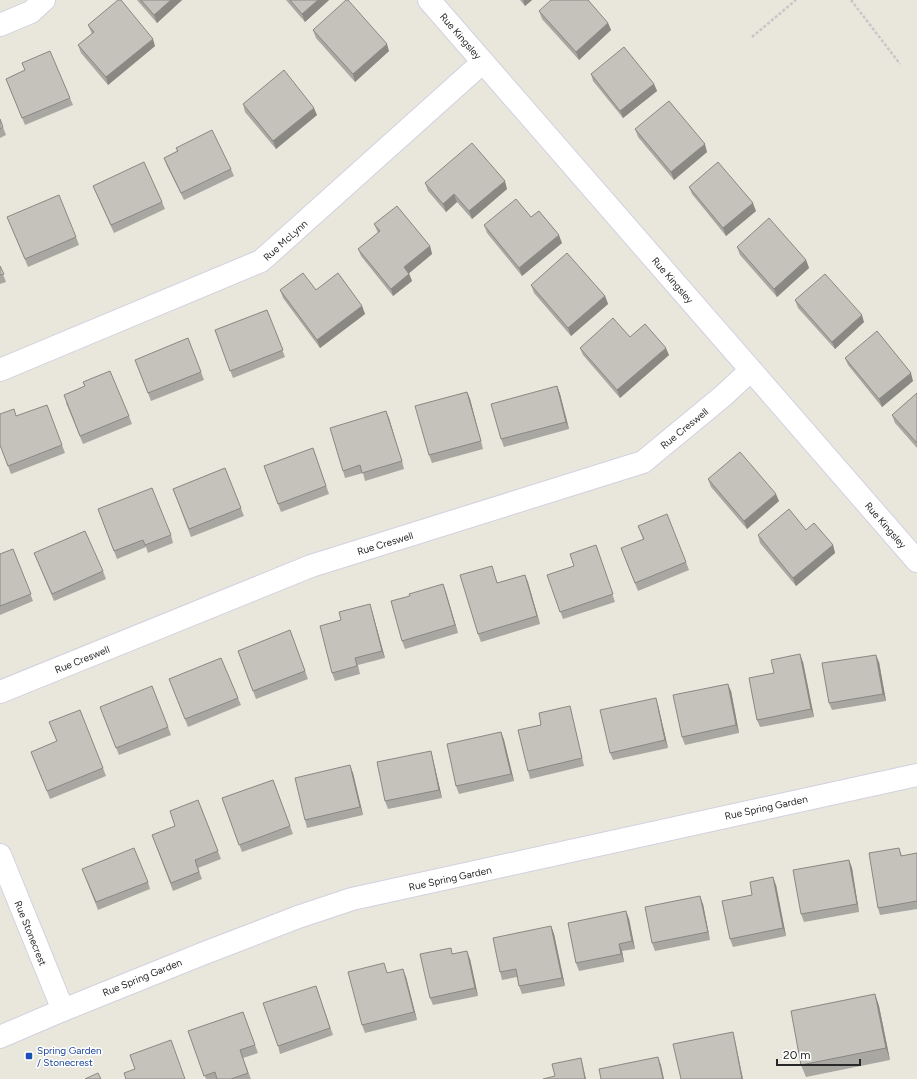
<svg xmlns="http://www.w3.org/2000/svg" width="917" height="1079" font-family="Figtree,sans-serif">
<rect width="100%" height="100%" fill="#e9e6dc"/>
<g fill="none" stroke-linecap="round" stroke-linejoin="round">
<g stroke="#d1d1e0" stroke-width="24">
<path id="minor" d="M429 0 917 561
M0 25 31 12 44 0
M0 370 261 261 483 62
M0 692 311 566 643 462 723 396 751 370
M0 855 63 1010"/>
</g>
<g stroke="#d1d1e0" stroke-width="24">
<path id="tertiary" d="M0 1037 63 1010 202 954 298 917 352 899 917 775"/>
</g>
<path stroke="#c7c7c7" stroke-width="2.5" stroke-dasharray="3 2" stroke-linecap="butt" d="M851 0 900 64
M752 37 796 0"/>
<use href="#minor" stroke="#fff" stroke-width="22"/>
<use href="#tertiary" stroke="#fff" stroke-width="22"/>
</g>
<path fill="#a9a7a1" d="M137 0H182L157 23Z
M286 0H329L305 22Z
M520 0H532L525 6Z
M539 11 608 23 611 30 579 60 542 19Z
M88 25 155 46 108 85 81 53 78 45 92 34Z
M313 30 389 51 355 82 316 38Z
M22 63 70 98 73 105 25 125 6 79 25 70Z
M591 74 654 84 657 91 623 118 593 81Z
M243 104 317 115 276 149 245 112Z
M0 119 6 135 0 138Z
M635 129 707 152 674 180 638 137Z
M176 148 231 169 234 176 184 200 167 166 164 158 177 151Z
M425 183 507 189 472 219 457 202 446 212 428 191Z
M93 186 162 202 165 209 114 233 96 193Z
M689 187 756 211 726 236 692 194Z
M7 217 76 237 79 245 28 267Z
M531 217 562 243 522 276 487 233 484 225Z
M374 224 430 246 432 254 409 273 412 281 393 296 361 256 358 249 378 233Z
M737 247 806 260 809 268 777 297 740 255Z
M0 266 6 282 0 284Z
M531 285 605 296 608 304 571 336 534 293Z
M280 290H316L362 306 365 314 320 348 283 298Z
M795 300 864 322 835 349 798 308Z
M267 310 285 357 233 378 215 330Z
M630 337 669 355 620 398 583 355 580 348Z
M845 358 913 381 882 407 848 365Z
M138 367 201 372 204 380 151 401Z
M83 382 129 416 132 424 83 444 66 403 85 387Z
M557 386 560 394 569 429 504 447 501 439Z
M467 392 470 399 483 449 432 463 429 455Z
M917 393V448L895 423 892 415Z
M16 416 62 445 65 453 11 474 0 445Z
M389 418 404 469 365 481 363 473 345 478 343 471Z
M313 448 329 494 281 512 264 466Z
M225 468 244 516 191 537 173 489Z
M708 479 779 501 747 529 711 487Z
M98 509 171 535 173 543 148 553 146 547 117 559Z
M638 526 686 562 689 570 638 591 624 556 643 539Z
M806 530 833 545 835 553 796 586 760 543 758 535Z
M596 545 615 602 563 619 547 575 574 566Z
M13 549 33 601 0 615V554Z
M34 553 103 571 106 579 54 601Z
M492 566 497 583 525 575 540 624 481 642 478 634Z
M443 584 458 633 405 649 402 641 410 596Z
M372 611 385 658 358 665 360 674 335 681 332 673 341 620Z
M290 630 308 679 256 699 238 651Z
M803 662 814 717 760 727 757 720 774 673Z
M879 662 886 701 832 710 829 703Z
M169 679 238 698 241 705 188 727Z
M731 691 739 733 685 745 682 737Z
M658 705 668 748 613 760 610 753Z
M570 706 572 714 584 766 530 779 528 771 541 725Z
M103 715 168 727 171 735 119 755Z
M49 722 103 768 106 776 50 799 31 752 57 742Z
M501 732 504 740 514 781 459 794 456 786Z
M431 751 433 759 442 798 388 809 385 801Z
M353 773 363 815 307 828 305 820Z
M273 780 293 834 242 852 222 798Z
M198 800 221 859 198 868 202 879 173 891 152 835 175 826Z
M899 848 902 856 917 853V909L880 915 878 908Z
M849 860 852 868 859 912 804 922 801 914Z
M85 877 148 882 150 889 98 910Z
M776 885 786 936 733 947 730 939 752 895Z
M703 904 710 940 655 951 652 943Z
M626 911 629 919 635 949 622 951 624 962 579 971 576 963Z
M551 926 554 934 565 986 522 994 519 986 517 977 502 980 500 972Z
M470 959 478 996 433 1005 430 998Z
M388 973 406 977 417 1020 365 1033 362 1025Z
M316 986 333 1035 280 1054 278 1046Z
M875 994 879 1006 890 1060 806 1077 801 1065Z
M243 1012 258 1053 243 1058 251 1079H206L188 1031Z"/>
<path fill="#8a8883" d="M171 0H182L157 23 154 15Z
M318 0H329L305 22 302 14Z
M523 0H532L525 6Z
M608 23 611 30 579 60 576 52Z
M153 39 155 46 108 85 106 77Z
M387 44 389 51 355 82 353 74Z
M654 84 657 91 623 118 620 111Z
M314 108 317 115 276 149 273 141Z
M705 144 707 152 674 180 671 172Z
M505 181 507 189 472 219 469 211Z
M454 194 457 202 446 212 443 204Z
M753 203 756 211 726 236 723 228Z
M559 235 562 243 522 276 519 268Z
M430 246 432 254 407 275 404 267Z
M806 260 809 268 777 297 774 289Z
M409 274 412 281 393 296 391 289Z
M605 296 608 304 571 336 568 328Z
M362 306 365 314 320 348 317 340Z
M862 315 864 322 835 349 832 342Z
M666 348 669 355 620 398 617 390Z
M911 373 913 381 882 407 879 399Z
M557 386 560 394 569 429 566 422Z
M467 392 470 399 483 449 481 441Z
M386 411 389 418 404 469 402 461Z
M776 494 779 501 747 529 744 521Z
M833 545 835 553 796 586 793 578Z
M525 575 528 582 540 624 537 616Z
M443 584 446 592 458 633 455 625Z
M370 604 372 611 385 658 382 651Z
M800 654 803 662 814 717 811 709Z
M876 655 879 662 886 701 883 694Z
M728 684 731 691 739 733 736 725Z
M656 698 658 705 668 748 665 740Z
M501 732 504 740 514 781 511 774Z
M431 751 433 759 442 798 439 790Z
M350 765 353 773 363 815 360 807Z
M849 860 852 868 859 912 857 904Z
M773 877 776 885 786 936 783 928Z
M700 896 703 904 710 940 708 932Z
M626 911 629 919 635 949 632 941Z
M551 926 554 934 565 986 562 978Z
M619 944 622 951 624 962 621 954Z
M467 951 470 959 478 996 475 988Z
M403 969 406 977 417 1020 414 1012Z
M875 994 879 1006 890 1060 886 1048Z
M733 1032 735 1040 743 1079H742Z
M658 1057 661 1065 664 1079H663Z
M581 1058 583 1066 586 1079H585Z"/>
<path fill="#c5c2bb" stroke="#8a8883" d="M118 0H121L153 39 106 77 78 45 94 32 88 25Z
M141 0H171L154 15Z
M290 0H318L302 14Z
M346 0H348L387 44 353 74 313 30Z
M551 0H588L608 23 576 52 539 11Z
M624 47 654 84 620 111 591 74Z
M50 51 70 98 22 118 6 79 25 70 22 63Z
M284 70 314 108 273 141 243 104Z
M669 101 705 144 671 172 635 129Z
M0 119 3 127 0 129Z
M212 130 231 169 181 193 164 158 178 151 176 148Z
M472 143 505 181 469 211 454 194 443 204 425 183Z
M144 162 162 202 111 225 93 186Z
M718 162 753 203 723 228 689 187Z
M59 195 76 237 25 259 7 217Z
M516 199 531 217 539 211 559 235 519 268 484 225Z
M397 206 430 246 404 267 409 274 391 289 358 249 380 231 374 224Z
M769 218 806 260 774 289 737 247Z
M567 253 605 296 568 328 531 285Z
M0 266 4 274 0 275Z
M303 273 316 290 338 273 362 306 317 340 280 290Z
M825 274 862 315 832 342 795 300Z
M267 310 283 350 230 371 215 330Z
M613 318 630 337 645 324 666 348 617 390 580 348Z
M877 331 911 373 879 399 845 358Z
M188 338 201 372 148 393 135 360Z
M110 371 129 416 80 436 64 395 85 386 83 382Z
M557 386 566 422 501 439 491 404Z
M467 392 481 441 429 455 415 406Z
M917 393V443L892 415Z
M47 405 62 445 8 466 0 445V414L14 409 16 416Z
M386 411 402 461 362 473 360 465 343 471 330 428Z
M313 448 326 486 278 504 264 466Z
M740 452 776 494 744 521 708 479Z
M225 468 241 508 189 529 173 489Z
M152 488 171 535 145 545 143 540 114 551 98 509Z
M789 509 806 530 814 523 833 545 793 578 758 535Z
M667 514 686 562 635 583 621 548 644 539 638 526Z
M85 531 103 571 52 594 34 553Z
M596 545 613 594 560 612 547 575 574 566 570 554Z
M13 549 31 594 0 606V554Z
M492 566 497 583 525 575 537 616 478 634 460 575Z
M443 584 455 625 402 641 391 601 410 596 409 594Z
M370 604 382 651 355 658 357 666 332 673 320 626 341 620 339 612Z
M290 630 305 671 253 691 238 651Z
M800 654 811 709 757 720 749 678 774 673 771 660Z
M876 655 883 694 829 703 822 663Z
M221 658 238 698 185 719 169 679Z
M728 684 736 725 682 737 673 695Z
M152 686 168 727 116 748 100 707Z
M656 698 665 740 610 753 600 710Z
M570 706 582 758 528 771 518 730 541 725 539 713Z
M80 710 103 768 47 791 31 752 57 741 49 722Z
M501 732 511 774 456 786 447 744Z
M431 751 439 790 385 801 377 762Z
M350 765 360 807 305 820 295 778Z
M273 780 290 826 239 845 222 798Z
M198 800 218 851 195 860 199 872 171 883 152 835 175 826 170 811Z
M134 848 148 882 96 902 82 869Z
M899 848 901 856 917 853V901L878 908 869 853Z
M849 860 857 904 801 914 793 870Z
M773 877 783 928 730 939 722 901 752 895 750 882Z
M700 896 708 932 652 943 645 907Z
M626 911 632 941 619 944 621 954 576 963 568 923Z
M551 926 562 978 519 986 516 969 500 972 493 938Z
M451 948 452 954 467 951 475 988 430 998 420 954Z
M384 963 387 973 403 969 414 1012 362 1025 348 972Z
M316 986 330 1028 278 1046 263 1003Z
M875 994 886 1048 801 1065 791 1011Z
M243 1012 255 1045 240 1050 248 1073 231 1079H217L215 1072 204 1076 188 1031Z
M733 1032 742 1079H681L673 1044Z
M171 1040 185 1079H126L124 1073 135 1069 130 1055Z
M658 1057 663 1079H601L599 1069Z
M581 1058 585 1079H543L555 1076 552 1064Z
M98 1073 101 1079H85Z"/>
<rect fill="#1a4fb4" stroke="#fff" stroke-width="1.5" x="25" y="1052" width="8" height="8" rx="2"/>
<g text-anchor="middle" stroke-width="3" stroke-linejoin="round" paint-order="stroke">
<g font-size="10" fill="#282828" stroke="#fff">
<text transform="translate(461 36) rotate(49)" y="4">Rue Kingsley</text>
<text transform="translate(285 240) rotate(-42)" y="4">Rue McLynn</text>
<text transform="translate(673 280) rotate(49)" y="4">Rue Kingsley</text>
<text transform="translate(684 428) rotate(-39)" y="4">Rue Creswell</text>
<text transform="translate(886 525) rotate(49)" y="4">Rue Kingsley</text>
<text transform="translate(385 543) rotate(-17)" y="4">Rue Creswell</text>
<text transform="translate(82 659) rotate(-22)" y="4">Rue Creswell</text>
<text transform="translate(766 807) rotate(-12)" y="4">Rue Spring Garden</text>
<text transform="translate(450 878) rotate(-12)" y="4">Rue Spring Garden</text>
<text transform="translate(31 933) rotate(68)" y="4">Rue Stonecrest</text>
<text transform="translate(142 977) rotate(-22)" y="4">Rue Spring Garden</text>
</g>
<g font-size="10" fill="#164399" stroke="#fff" text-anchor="start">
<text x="37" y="1054">Spring Garden<tspan x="37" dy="12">/ Stonecrest</tspan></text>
</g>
</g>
<path d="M777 1059v6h83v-6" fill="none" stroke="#282828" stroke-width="2"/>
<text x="783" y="1059" font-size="12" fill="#282828" stroke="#ffffff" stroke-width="3" paint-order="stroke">20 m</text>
</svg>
